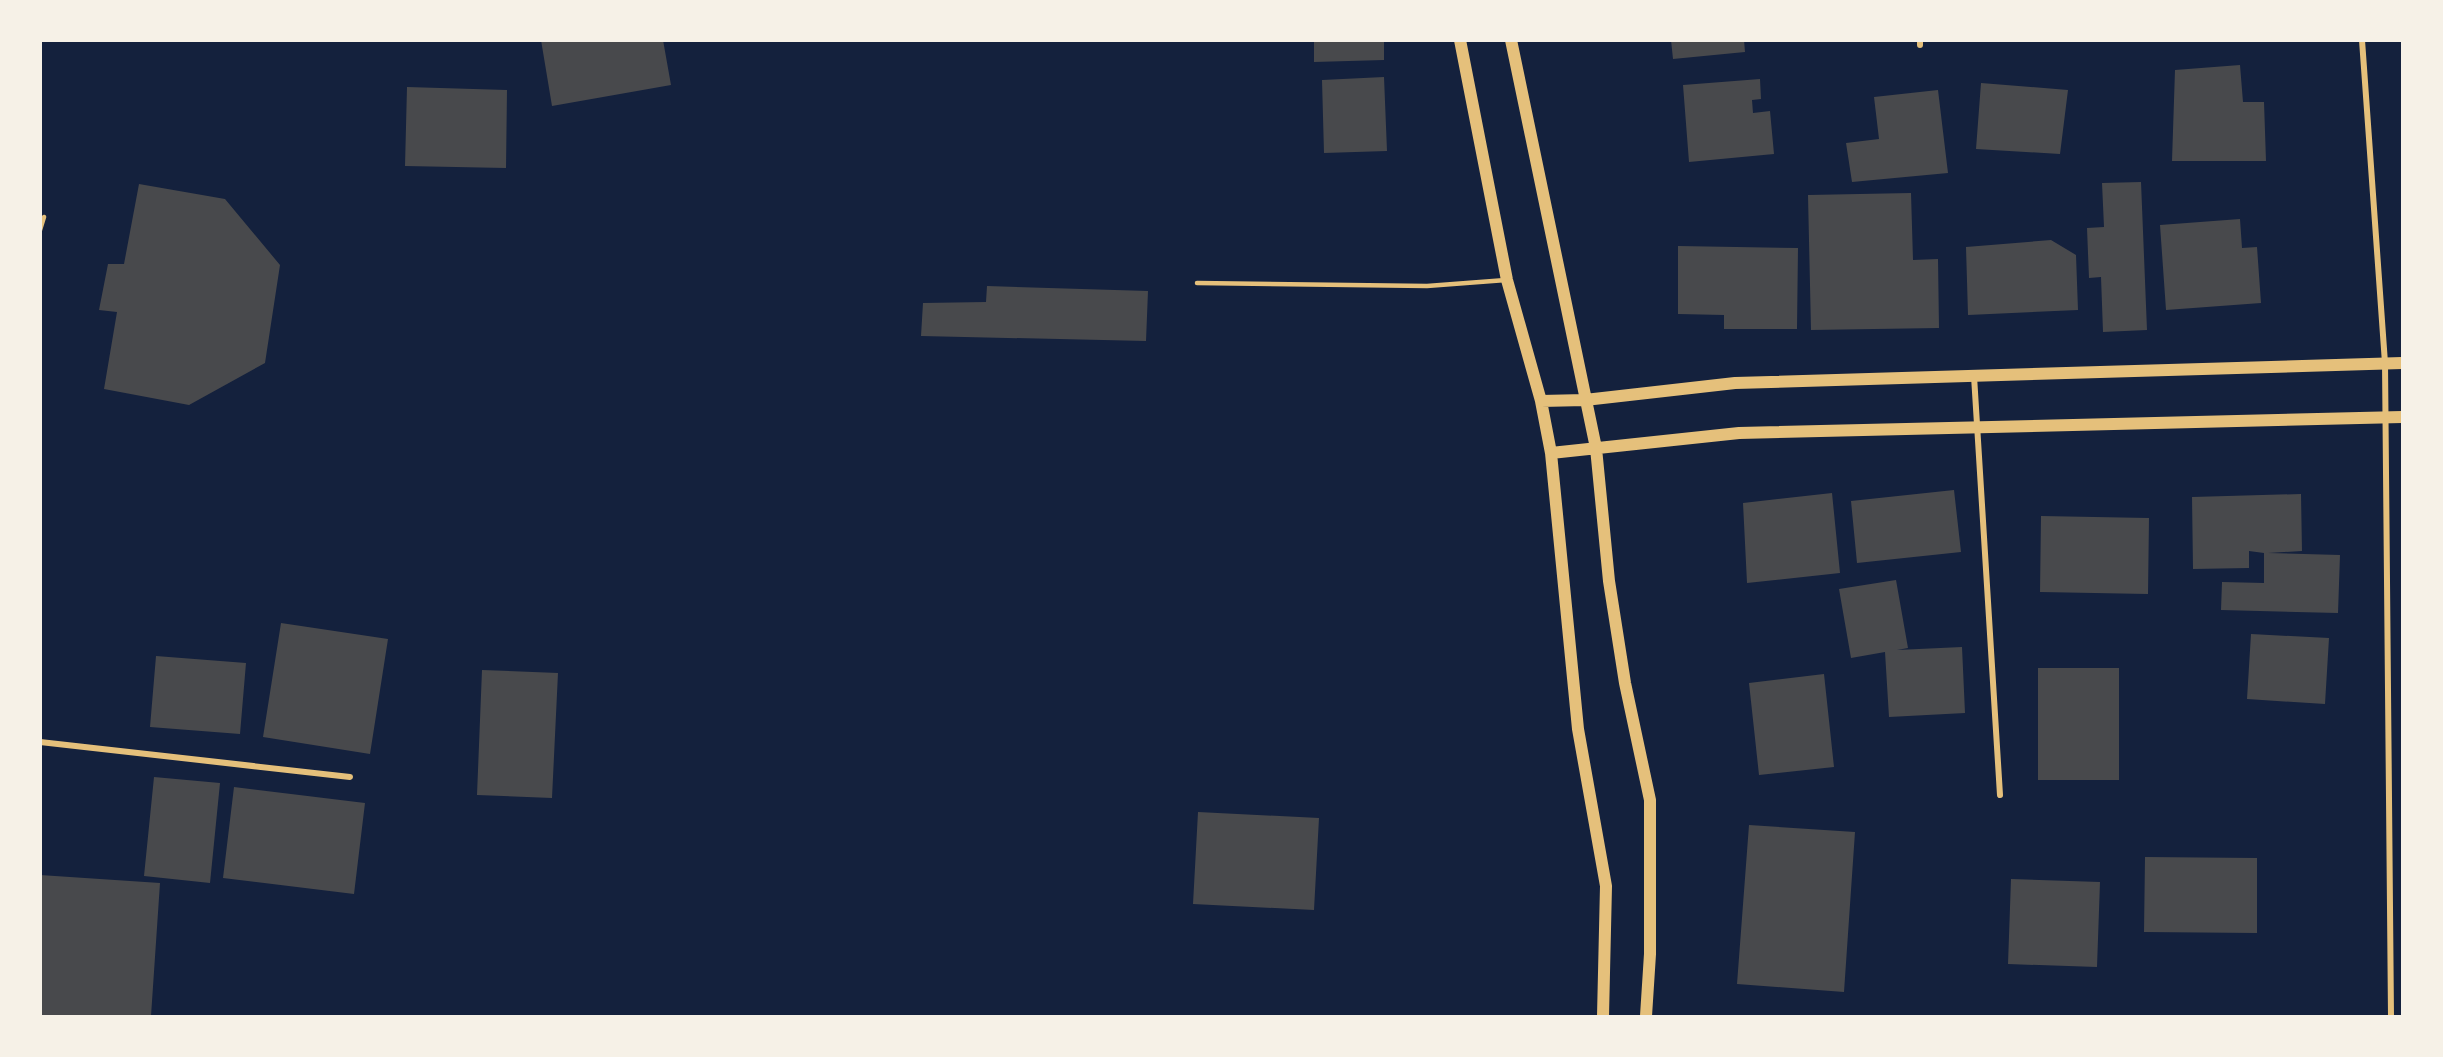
<svg xmlns="http://www.w3.org/2000/svg" width="2443" height="1057" font-family="'Fira Sans Condensed',sans-serif">
<rect width="100%" height="100%" fill="#14213d"/>
<path fill="#48494c" d="M541 40H663L671 85 552 106Z
M1314 40H1384V60L1314 62Z
M1671 40H1744L1745 52 1673 59Z
M2240 65 2243 102H2264L2266 161H2172L2175 70Z
M1384 77 1387 151 1324 153 1322 80Z
M1760 79 1761 99 1752 100 1753 113 1770 111 1774 154 1689 162 1683 85Z
M1981 83 2068 90 2060 154 1976 149Z
M407 87 507 90 506 168 405 166Z
M1938 90 1948 173 1852 182 1846 143 1879 139 1874 97Z
M2141 182 2147 330 2103 332 2101 277 2089 278 2087 228 2104 227 2102 183Z
M139 184 225 199 280 265 265 363 189 405 104 389 117 312 99 310 108 264H124Z
M1911 193 1913 260 1938 259 1939 328 1811 330 1808 195Z
M2240 219 2242 248 2257 247 2261 303 2166 310 2160 225Z
M2051 240 2076 255 2078 310 1968 315 1966 247Z
M1678 246 1798 248 1797 329H1724V315L1678 314Z
M987 286 1148 291 1146 341 921 336 923 303 986 302Z
M1954 490 1961 552 1857 563 1851 501Z
M1832 493 1840 573 1747 583 1743 503Z
M2301 494 2302 551 2268 553 2340 555 2338 613 2221 610 2222 582 2264 583V553L2249 551V568L2193 569 2192 497Z
M2041 516 2149 518 2148 594 2040 592Z
M1896 580 1908 648 1897 650 1962 647 1965 713 1889 717 1885 652 1851 658 1839 589Z
M281 623 388 639 370 754 263 737Z
M2251 634 2329 638 2325 704 2247 699Z
M156 656 246 663 240 734 150 727Z
M2038 668H2119V780H2038Z
M482 670 558 673 552 798 477 795Z
M1824 674 1834 767 1759 775 1749 683Z
M154 777 220 783 210 883 144 876Z
M234 787 365 803 354 894 223 878Z
M1198 812 1319 818 1314 910 1193 904Z
M1749 825 1855 832 1844 992 1737 984Z
M2145 857 2257 858V933L2144 932Z
M40 875 160 883 151 1016H40Z
M2011 879 2100 882 2097 967 2008 964Z"/>
<g fill="none" stroke-linecap="round" stroke-linejoin="round">
<path stroke="#e5c07b" stroke-width="4.5" d="M40 230 44 217
M1197 283 1427 286 1506 280"/>
<path stroke="#e5c07b" stroke-width="6" d="M1920 40V45
M2362 40 2385 363 2391 1016
M1974 376 2000 795
M40 742 350 777"/>
<path stroke="#e5c07b" stroke-width="12" d="M1460 40 1507 280 1541 401 1551 453 1578 729 1606 886 1603 1016
M1511 40 1596 448 1609 581 1625 683 1650 800V954L1646 1016
M1541 401 1585 400 1735 383 2402 363
M1551 453 1739 433 2402 417"/>
</g>
<rect width="2443" height="1057" fill="none" stroke="#f6f1e7" stroke-width="84"/>
</svg>
